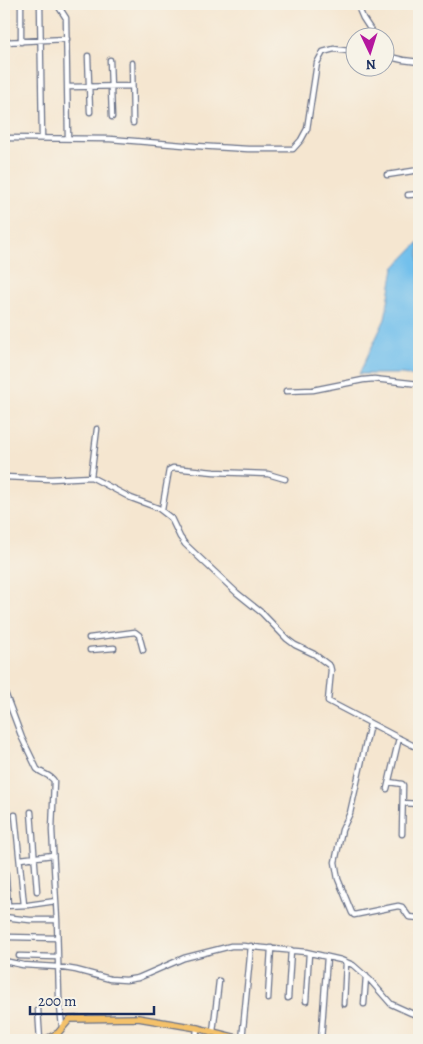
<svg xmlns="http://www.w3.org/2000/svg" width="423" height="1044" font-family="Alegreya,serif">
<rect width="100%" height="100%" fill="#f7f3e8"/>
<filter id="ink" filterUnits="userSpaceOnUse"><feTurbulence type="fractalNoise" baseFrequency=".02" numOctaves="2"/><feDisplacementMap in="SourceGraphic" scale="10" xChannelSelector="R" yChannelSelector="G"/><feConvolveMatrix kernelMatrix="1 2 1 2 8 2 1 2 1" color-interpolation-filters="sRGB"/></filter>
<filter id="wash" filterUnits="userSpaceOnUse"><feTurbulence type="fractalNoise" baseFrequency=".0096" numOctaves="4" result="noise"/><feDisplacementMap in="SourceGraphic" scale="20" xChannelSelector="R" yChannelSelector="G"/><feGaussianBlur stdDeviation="1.12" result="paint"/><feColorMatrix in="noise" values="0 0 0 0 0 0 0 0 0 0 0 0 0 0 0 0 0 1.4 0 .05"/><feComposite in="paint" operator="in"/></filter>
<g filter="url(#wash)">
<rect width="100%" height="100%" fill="#f5e6d0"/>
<path fill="#72c0ec" stroke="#4678a5" d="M419 242V377L402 374H359L385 319 394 268Z"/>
</g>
<g filter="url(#ink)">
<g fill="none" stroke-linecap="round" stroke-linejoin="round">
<g stroke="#676f86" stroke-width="7">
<path id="minor" d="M21 4V42
M40 4 42 138
M57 4 66 18 68 138
M357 4 363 18 376 38
M4 42 67 39
M88 56 90 112
M386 56 403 60 419 62
M110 60 112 117
M132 63 133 123
M68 87 132 86
M4 138 110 139 196 146 248 149H293L301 140 307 129 317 63 323 52 334 49 356 52
M387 175 419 170
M408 195 419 194
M286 391 313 390 363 380 374 379 419 384
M4 477 51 479 91 477 131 498 158 508 171 518 180 537 185 544 237 593 262 613 287 639 295 645 314 654 330 666 331 670 328 701 416 747 419 750
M91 477 97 429
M162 510 169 470 173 468 214 472 268 474 285 479
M89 638 135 632 139 635 143 650
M90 650 114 648
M4 690 22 738 37 769C42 774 51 775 54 781L52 830 57 920 59 996 62 1027
M370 724 350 813 342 830 335 862 338 879 352 913 354 915 398 906 402 907 409 917 419 918
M389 782 402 784 403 785 402 834
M387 789 399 738
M403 803 419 804
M31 812 37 891
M15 815 24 905
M20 859 53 855
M5 865 8 905
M4 906 28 905 56 901
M4 917 30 920H57
M8 937 57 938
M19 956 57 957
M4 961 23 965 58 967 76 970 110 979 126 980 138 978 184 958 231 946H243L306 952 341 960 353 965 370 980 391 1004 411 1013 419 1016
M288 998 291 950
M268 999 271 948
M306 1001 309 953
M344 1004 346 962
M364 1004 366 976
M38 1009 40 1040
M213 1032 219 981
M196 1040 197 1028
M242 1040 251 946
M321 1040 327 957"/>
</g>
<g stroke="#676f86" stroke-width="8">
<path id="major" d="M45 1040 58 1033 70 1019 138 1018 197 1028 245 1040"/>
</g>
<use href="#minor" stroke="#fff" stroke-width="4.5"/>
<use href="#major" stroke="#f4c16a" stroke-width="5.5"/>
</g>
</g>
<rect width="423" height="1044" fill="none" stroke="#f7f3e8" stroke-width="20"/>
<g transform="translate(370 52) rotate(176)"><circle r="24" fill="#f7f3e8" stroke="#9fa5b1"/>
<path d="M0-4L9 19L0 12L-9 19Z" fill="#b5179e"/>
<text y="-8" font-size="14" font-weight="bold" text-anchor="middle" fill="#1b2f5e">N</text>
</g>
<path d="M30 1006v8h124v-8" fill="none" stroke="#1b2f5e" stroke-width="2.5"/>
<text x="38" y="1006" font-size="15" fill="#1b2f5e" stroke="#f7f3e8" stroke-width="4" paint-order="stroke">200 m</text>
</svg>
